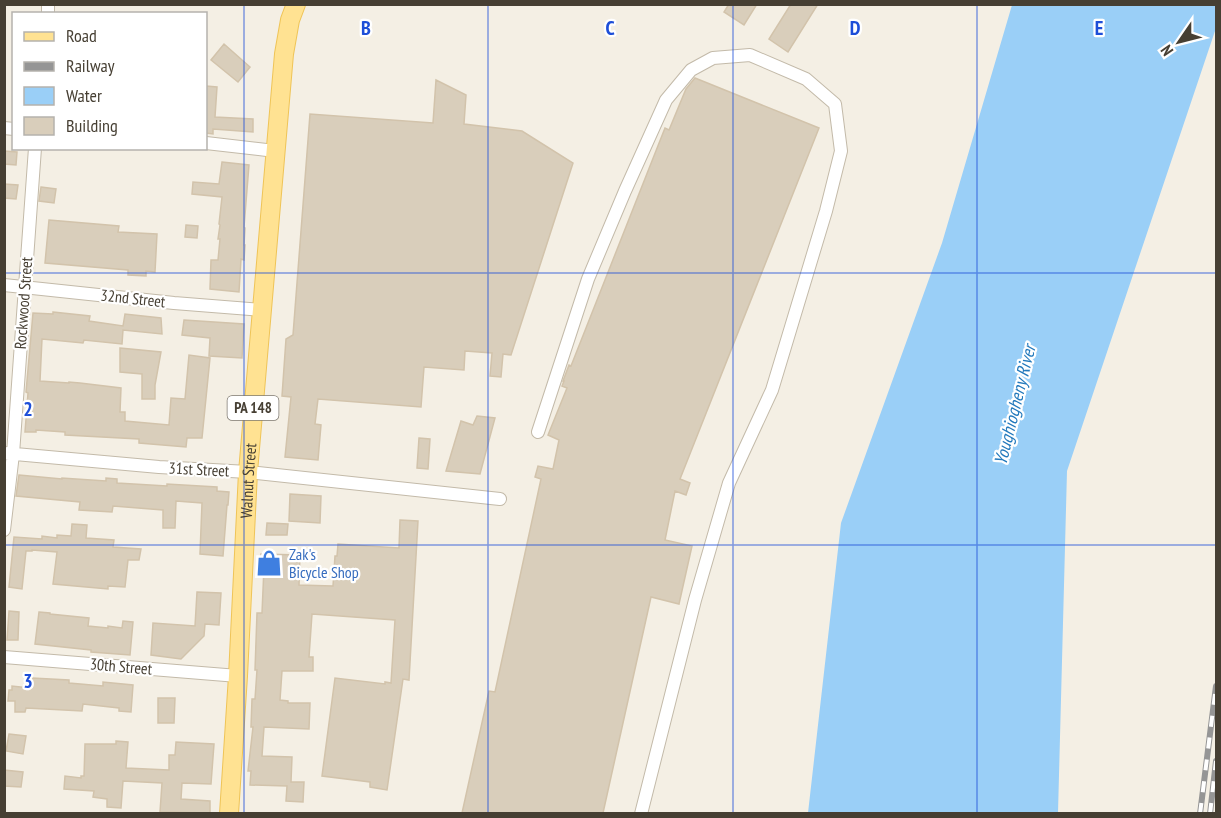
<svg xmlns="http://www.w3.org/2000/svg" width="1221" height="818" font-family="'PT Sans Narrow',sans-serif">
<rect width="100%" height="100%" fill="#f4efe4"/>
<path fill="#9acff7" d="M1012 5H1216V28L1067 471 1058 813H808L841 523 942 243Z"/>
<path fill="#d9cebb" stroke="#d2c3ab" stroke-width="1.5" d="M729 4H757L744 25 724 12Z
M791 4H818L788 52 769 39Z
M224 44 250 67 238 82 211 60Z
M695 78 819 128 680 479 690 483 686 495 675 491 665 540 692 546 679 604 651 597 603 813H462L489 691 495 692 541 479 535 477 538 466 553 469 559 440 548 435 567 388 562 386 564 381H563L569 365 571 366 665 128 669 130 686 89Z
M436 80 466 95 464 124 522 131 573 163 511 355 503 354 501 377 490 376 492 353 465 351 464 370 424 367 421 407 318 399 315 424 321 425 318 460 285 457 291 397 282 396 286 339 293 335 310 114 433 123Z
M206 86 217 87 215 117 253 119V132L213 129V134L206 133Z
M4 151 17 152 16 165 4 164Z
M222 162 249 165 244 227 245 228 244 245H245L244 260 241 259 239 292 210 289 211 260H218L220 239H218L220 225 219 224 222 197 192 194 193 182 219 184Z
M4 184 18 185 16 199 4 198Z
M41 187 56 189 54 203 39 201Z
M49 220 119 226 118 232 157 234 155 272 146 271V276L128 275V270L45 263Z
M186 225 198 226 197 238 185 237Z
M53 312 90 316 89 321 123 326 125 314 161 318 162 334 123 330 122 344 84 340 83 343 42 339 40 381 69 383V382L80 383 121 388 120 412H125V421L169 425 171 398 185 399 189 355 210 358 202 438H187L186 447 139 443V439L65 435V432L36 430V432H25L28 393 26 392 33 313 53 314Z
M184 320 244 324 242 358 209 356 210 338 182 335Z
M120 348 161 352 155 385V399H142V374L120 372Z
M477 416 495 418 480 474 446 471 461 421 473 425Z
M419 438 430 439 428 469 417 468Z
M19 475 62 479V478L106 481V478L117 479V483L167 486V484L217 487V491L229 492 228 505H227L223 556 200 554 202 503 176 501 175 528H163V510L113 506 112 512 79 510 80 502 16 496Z
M290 494 321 496 320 523 289 521Z
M400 520 418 521 409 680 403 679 387 790 370 787V782L322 776 335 678 385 684V682L391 683 395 620 312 614 309 657H313V671H282L280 700 288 701V703H310L309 729 264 727 262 756 292 757 291 782H304L303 802 286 801 287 786 250 785 251 771H248L253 727H251L252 699H255L257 670H255L257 613H262L264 567H261V554L300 555 299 585 333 586 335 556H337L338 544 399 548Z
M267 523 288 524 287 535H266Z
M72 524 87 525 86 538 114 540 113 547 141 549 139 560H128L125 587 108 586V589L53 584 57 552 32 550V551H26L22 589 9 587 14 537 42 539V536L57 538V535L71 536Z
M197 592 221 593 219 625 205 624 204 636 181 659 151 655 153 623 195 626Z
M9 611 19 612 18 640H7Z
M39 612 50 613V614L89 618 88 626 108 628V626L122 628 123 621 133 622 130 655 91 652V650L35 644Z
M32 678 69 680V683L103 686V682L133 685 131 712 119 711V708L83 704 82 711 26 708 25 712H15V701H8L9 690H12V686L30 688Z
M158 698H175L174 723H158Z
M9 734 26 736 23 754 6 751Z
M116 741 128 742 126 768 169 770V755H175L176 742 214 744 211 784 182 783 181 799 210 801V813L160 812 162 783 123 781 121 808 107 807V799L93 797 94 791 64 789 65 776 81 778V776H84L85 744H116Z
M4 770 23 772 21 787 4 786Z"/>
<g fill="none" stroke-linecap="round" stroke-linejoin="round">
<g stroke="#c3baa9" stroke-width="14">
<path id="minor" d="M48 14V4
M4 128 14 129
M206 143 275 151
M4 285 174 303 261 310
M538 432 588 279 625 191 666 100 691 70 713 58 750 55 806 79 835 104 841 151 826 211 772 390 729 483 695 600 641 814
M4 453 159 467 248 472 500 499
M4 530 13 454 35 148
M4 657 238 676"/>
</g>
<g stroke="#efc457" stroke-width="20">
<g id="primary">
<path id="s1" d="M229 814 238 676 248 472 284 54 290 20 296 4"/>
</g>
</g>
<use href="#minor" stroke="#fff" stroke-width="12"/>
<use href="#primary" stroke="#ffe292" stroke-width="18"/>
<g stroke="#959595" stroke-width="6">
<path id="rail" d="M1200 814 1216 686
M1210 814 1216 761"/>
</g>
<use href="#rail" stroke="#fff" stroke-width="4" stroke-dasharray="11" stroke-linecap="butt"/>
</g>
<path fill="none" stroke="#1d4ed8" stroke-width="1.5" stroke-opacity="0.55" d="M244 4V814M488 4V814M733 4V814M977 4V814M4 273H1216M4 545H1216"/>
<defs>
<g id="shop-bare" transform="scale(2.07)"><path d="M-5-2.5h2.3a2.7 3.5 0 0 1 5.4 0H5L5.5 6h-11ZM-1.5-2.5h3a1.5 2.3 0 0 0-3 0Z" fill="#3f7fe0" stroke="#fff" stroke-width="2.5" paint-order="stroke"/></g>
</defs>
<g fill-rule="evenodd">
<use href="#shop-bare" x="269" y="563"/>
</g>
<g text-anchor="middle" stroke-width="4.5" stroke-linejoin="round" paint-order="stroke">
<rect fill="#fff" stroke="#7e7970" stroke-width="1.5" x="227.5" y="396" width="51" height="24" rx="4.5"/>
<g font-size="15" font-weight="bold" fill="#463f33">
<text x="253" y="413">PA 148</text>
</g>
<g font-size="16" fill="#463f33" stroke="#fff">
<text transform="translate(133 298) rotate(6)" y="6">32nd Street</text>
<text transform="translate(23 303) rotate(-86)" y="6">Rockwood Street</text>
<text transform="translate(199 469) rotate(3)" y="6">31st Street</text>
<text dy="6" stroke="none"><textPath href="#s1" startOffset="334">Walnut Street</textPath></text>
<text transform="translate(121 666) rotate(5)" y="6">30th Street</text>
</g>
<g font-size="16" fill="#366cbe" stroke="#fff" text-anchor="start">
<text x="289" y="560">Zak's<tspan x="289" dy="18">Bicycle Shop</tspan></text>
</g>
<g font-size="18" font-style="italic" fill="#2379bc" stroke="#fff">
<text transform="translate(1015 405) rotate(-76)" y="6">Youghiogheny River</text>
</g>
</g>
<g font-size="20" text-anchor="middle" font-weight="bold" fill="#1d4ed8" stroke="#fff" stroke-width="4.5" stroke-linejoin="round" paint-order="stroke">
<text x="366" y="35">B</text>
<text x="610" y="35">C</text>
<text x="855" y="35">D</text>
<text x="1099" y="35">E</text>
<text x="28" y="416">2</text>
<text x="28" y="688">3</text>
</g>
<rect width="1221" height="818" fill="none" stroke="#463f33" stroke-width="12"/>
<rect x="12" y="12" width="195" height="138" fill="#ffffff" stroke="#b5b2ad" stroke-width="1.5"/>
<rect x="24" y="32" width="30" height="9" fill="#ffe292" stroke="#b5b2ad" stroke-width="1.5"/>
<text x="66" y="42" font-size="18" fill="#463f33">Road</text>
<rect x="24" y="62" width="30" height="9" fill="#959595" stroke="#b5b2ad" stroke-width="1.5"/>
<text x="66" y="72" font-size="18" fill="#463f33">Railway</text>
<rect x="24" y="87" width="30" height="18" fill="#9acff7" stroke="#b5b2ad" stroke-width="1.5"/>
<text x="66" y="102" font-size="18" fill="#463f33">Water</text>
<rect x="24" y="117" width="30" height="18" fill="#d9cebb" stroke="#b5b2ad" stroke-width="1.5"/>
<text x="66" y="132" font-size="18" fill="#463f33">Building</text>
<g transform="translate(1179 42) rotate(235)" stroke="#ffffff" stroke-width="4.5" paint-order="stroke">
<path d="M0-4.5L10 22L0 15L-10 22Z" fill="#463f33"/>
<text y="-9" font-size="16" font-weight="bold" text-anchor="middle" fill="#463f33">N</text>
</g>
</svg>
